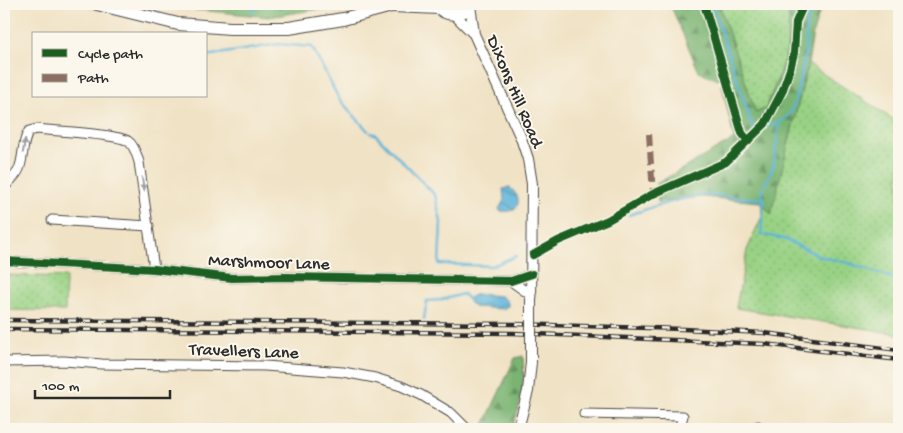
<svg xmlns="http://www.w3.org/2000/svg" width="903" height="433" font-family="'Gochi Hand',sans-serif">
<defs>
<pattern id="grass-dots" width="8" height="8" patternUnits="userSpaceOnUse" patternTransform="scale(1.25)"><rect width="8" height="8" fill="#99d284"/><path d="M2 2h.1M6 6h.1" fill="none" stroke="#84b472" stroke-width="1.8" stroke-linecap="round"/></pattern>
<pattern id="forest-firs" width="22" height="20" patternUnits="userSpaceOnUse" patternTransform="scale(1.25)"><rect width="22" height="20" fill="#7ab472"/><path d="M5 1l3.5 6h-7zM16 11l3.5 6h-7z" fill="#64935e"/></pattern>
<pattern id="water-waves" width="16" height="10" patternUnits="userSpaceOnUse" patternTransform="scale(1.25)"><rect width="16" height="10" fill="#5db3d9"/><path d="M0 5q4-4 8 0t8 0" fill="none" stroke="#4d92b0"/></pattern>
</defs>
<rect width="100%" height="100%" fill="#fbf7ec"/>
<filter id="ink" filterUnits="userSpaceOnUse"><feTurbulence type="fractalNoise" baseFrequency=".02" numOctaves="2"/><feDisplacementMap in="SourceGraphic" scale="10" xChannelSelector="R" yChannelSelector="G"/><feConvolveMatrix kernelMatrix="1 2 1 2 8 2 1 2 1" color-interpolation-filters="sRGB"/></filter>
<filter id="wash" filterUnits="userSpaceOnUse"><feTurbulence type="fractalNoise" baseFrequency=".0096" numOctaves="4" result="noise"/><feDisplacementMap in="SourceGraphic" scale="20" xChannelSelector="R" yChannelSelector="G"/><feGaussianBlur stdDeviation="1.12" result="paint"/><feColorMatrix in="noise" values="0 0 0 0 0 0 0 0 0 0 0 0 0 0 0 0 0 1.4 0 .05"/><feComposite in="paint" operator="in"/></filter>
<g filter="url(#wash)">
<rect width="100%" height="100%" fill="#f0e2c4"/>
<path fill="url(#grass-dots)" stroke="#627e58" d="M719 4H790L788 50 777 81 766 108 755 113Z
M808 64 899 123V334L736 308 747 250 762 216 761 202 771 213Z
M4 275 66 277 65 311 4 310Z"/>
<path fill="url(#forest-firs)" stroke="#52704e" d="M135 4H352L269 17Z
M670 4H719L756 113 766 108 777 81 787 50 790 4H822L813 33 808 64 771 214 761 202 702 197 658 202 656 184 734 139 721 81 699 72Z
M523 356C525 382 521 404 512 429H482L515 358Z"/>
<path fill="url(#water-waves)" stroke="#446f82" d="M509 187C525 199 519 214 500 211L499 209 504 200 503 189Z
M476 294 501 296 508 302V306L503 309 474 307 469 302V298Z"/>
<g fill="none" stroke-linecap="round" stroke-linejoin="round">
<path stroke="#5db3d9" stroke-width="2.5" d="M248 4 254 12
M712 4 753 128C765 128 785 123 791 112 795 104 803 66 805 56 807 38 804 18 814 4
M283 8 285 4
M206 56 279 44 312 47 339 99 368 131
M779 122 774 164 761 194 764 200 761 234 784 239 822 257 845 262 899 280
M371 133 375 134 435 195 441 222 439 264 492 266 516 256
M629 215 656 206 701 194 764 200
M424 319 427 301 441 300 463 294 469 300"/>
</g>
</g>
<g filter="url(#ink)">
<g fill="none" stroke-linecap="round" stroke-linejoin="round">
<g stroke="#494642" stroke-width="11">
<path id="minor" d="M4 188C9 180 18 176 20 166 24 154 22 141 29 131L37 129C54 131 118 134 128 141 134 145 137 155 139 162L154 269
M52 220 149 226
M4 261 154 269 232 278 287 277 511 281 532 274
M511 281 532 296
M4 362 64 361 102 364 265 366 343 372 375 378 401 386 421 395 451 413 467 429
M584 414 683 416 679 429
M758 429V426"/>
</g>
<g stroke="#494642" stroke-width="12">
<path id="tertiary" d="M470 5 474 34 521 138 528 159 532 184 531 304
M454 14 474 34
M518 429 528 391 531 362"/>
</g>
<g stroke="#494642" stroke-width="14">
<path id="primary" d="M97 4 178 24 230 28H289L343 19 399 4
M436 4C445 17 462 17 470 4
M393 6 439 8"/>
</g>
<use href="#minor" stroke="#fff" stroke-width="9"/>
<use href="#tertiary" stroke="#fff" stroke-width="10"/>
<use href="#primary" stroke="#fff" stroke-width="12"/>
<g stroke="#2b2b2b" stroke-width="4.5">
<path id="rail" d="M4 320 514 324 683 329 764 333 899 350
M4 329 513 333 764 344 899 360"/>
</g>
<use href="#rail" stroke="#fbf7ec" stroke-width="2.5" stroke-dasharray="8" stroke-linecap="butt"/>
<g stroke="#494642" stroke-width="12" stroke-linecap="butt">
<path id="tertiary-bridge" d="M531 362V304"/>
</g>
<use href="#tertiary-bridge" stroke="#fff" stroke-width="10"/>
<path stroke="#8d6e63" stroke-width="6" stroke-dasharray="12 6" stroke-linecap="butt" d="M649 134 653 194"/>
<g stroke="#fbf7ec" stroke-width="11">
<path id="cycleway" d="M704 4 742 133 748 141
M533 255 558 241 608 220 653 194 726 162 765 124 782 92 790 69 794 53 796 22 804 4
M4 261 154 269 232 278 287 277 511 281 532 274"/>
</g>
<use href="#cycleway" stroke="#1b5e20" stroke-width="8"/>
</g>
<defs><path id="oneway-solid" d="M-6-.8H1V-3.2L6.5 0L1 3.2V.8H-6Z" transform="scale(1.25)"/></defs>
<g fill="#a0a0a0">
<use href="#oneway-solid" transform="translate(24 146) rotate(-81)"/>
<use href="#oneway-solid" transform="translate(143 184) rotate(81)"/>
</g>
</g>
<g text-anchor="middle" stroke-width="4" stroke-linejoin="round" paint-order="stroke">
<g font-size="18" fill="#2b2b2b" stroke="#fbf7ec">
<text transform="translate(516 91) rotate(67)" y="6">Dixons Hill Road</text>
<text transform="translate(269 261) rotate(2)" y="6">Marshmoor Lane</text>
<text transform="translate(244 350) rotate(2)" y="6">Travellers Lane</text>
</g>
</g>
<rect width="903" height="433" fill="none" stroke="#fbf7ec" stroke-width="20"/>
<rect x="32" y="32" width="175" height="65" fill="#fbf7ec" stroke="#a8a59f"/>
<rect x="42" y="49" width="25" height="8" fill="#1b5e20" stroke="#a8a59f"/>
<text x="78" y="58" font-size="15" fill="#2b2b2b">Cycle path</text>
<rect x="42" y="74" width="25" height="8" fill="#8d6e63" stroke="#a8a59f"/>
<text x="78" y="82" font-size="15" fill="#2b2b2b">Path</text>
<path d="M35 390v8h135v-8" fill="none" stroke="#2b2b2b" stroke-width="2.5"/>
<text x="42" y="390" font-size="15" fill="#2b2b2b" stroke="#fbf7ec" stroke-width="4" paint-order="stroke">100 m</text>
</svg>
